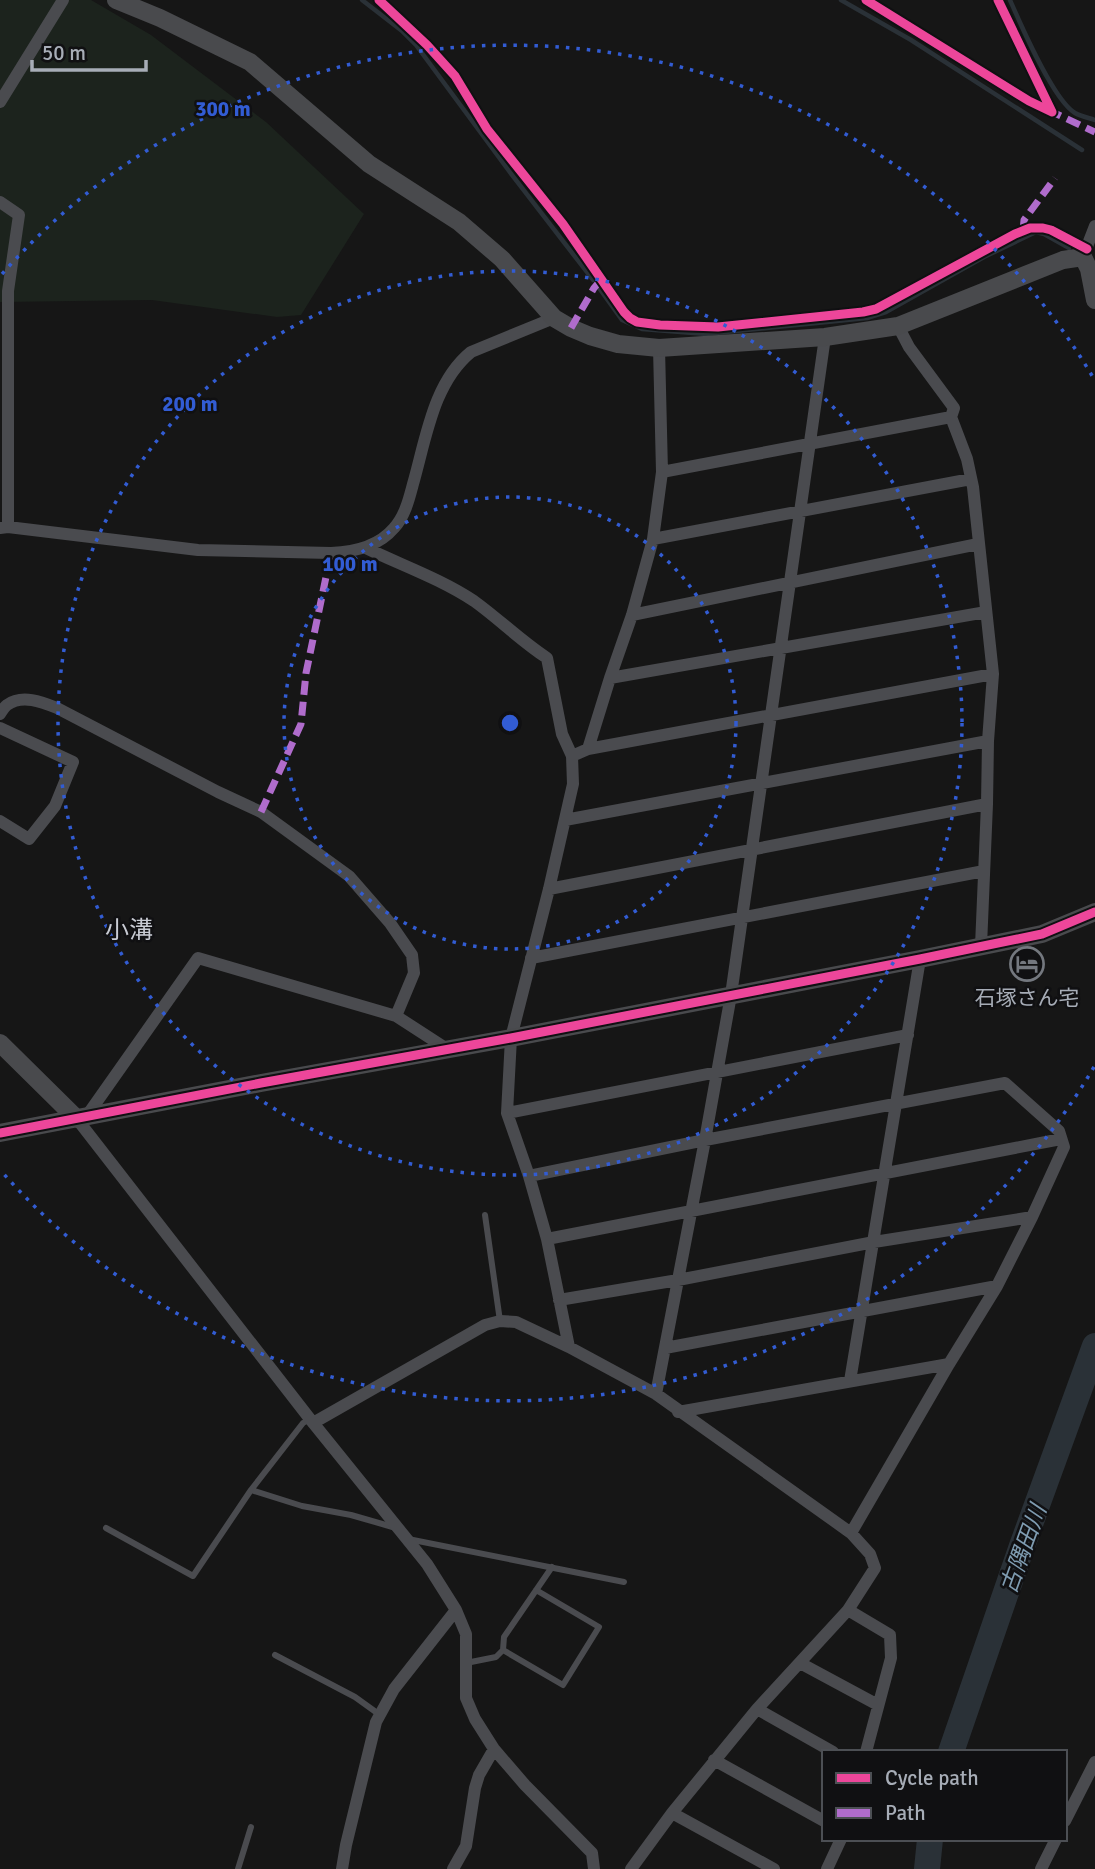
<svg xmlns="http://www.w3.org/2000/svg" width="1095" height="1869" font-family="Signika,'Noto Sans JP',sans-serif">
<rect width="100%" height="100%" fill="#161616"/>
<path fill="#1c231d" d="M0 0H91L151 35 266 122 364 214 301 315 277 317 152 300 0 302Z"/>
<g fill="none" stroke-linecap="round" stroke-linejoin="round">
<path stroke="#2a3137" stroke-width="4.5" d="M362 0 402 31 416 45 509 171 593 280
M841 0 911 40 1082 150
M1010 0C1021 25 1053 100 1075 113 1080 116 1089 118 1095 120
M599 288 622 320 642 329 706 334 867 318 886 312 984 257 1036 232 1044 234 1069 248"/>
<path stroke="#2a3137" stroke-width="26" d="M951 1752 1022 1546 1095 1346
M927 1869 930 1839"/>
<path stroke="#4a4b4f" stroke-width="6" d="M485 1215 500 1321
M251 1490 302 1506 351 1515 396 1528
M106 1528 193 1576 251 1490 303 1423 310 1419
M408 1539 624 1582
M503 1650 563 1685 599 1627 536 1590
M275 1655 355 1697 380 1715
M466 1663 496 1657 503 1650 504 1637 552 1567
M238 1869 251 1827"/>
<path stroke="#4a4b4f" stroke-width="12" d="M0 102 63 0
M0 202 19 215 8 291V527
M1083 257 1095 226
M898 326 909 347 954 408 951 417 967 459 973 487 993 674 988 741 987 804 981 946
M662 472 951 417
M0 528 8 527 198 550 331 553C354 552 378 547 394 528 405 516 409 499 413 484 426 439 433 383 471 352L554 318
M653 539 971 479
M366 548C401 565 441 579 474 601 499 619 521 641 547 658L562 734 572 756 573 784 549 889 511 1038 507 1113 529 1176 547 1239 569 1347
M632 615 978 544
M610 678 986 612
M0 714C2 711 4 707 7 705 22 694 42 702 57 708L218 792 261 812 349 876 390 923 412 955 414 973 396 1016
M0 728 73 762 55 806 29 839 0 821
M588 749 610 678 632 615 653 539 662 472 659 348
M572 756 588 749 993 674
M565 820 988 741
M549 889 987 804
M531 958 984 871
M507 1113 908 1035
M86 1117 198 958 396 1016 447 1049
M77 1119 310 1419 427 1564 456 1610 466 1634V1698L475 1719 494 1749 525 1785 592 1853 594 1869
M529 1176 705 1140 1005 1083 1059 1131 1064 1147 1032 1217 997 1286 949 1364 851 1533
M547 1239 1061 1139
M559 1300 678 1280 874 1242 1032 1217
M665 1348 997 1286
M850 1381 920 959
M656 1394 705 1140 731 995 825 337
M678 1412 949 1364
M313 1423 485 1325 500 1321 516 1322 569 1347 656 1394 851 1533 870 1554 875 1568 848 1610 757 1709 672 1813 631 1869
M848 1610 890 1635 891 1658 866 1752
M800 1663 878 1705
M757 1709 833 1752
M714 1760 824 1821
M672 1813 774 1869
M1065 1821 1095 1762
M342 1869 346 1845 376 1722 394 1689 456 1610
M453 1869 466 1846 475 1788 479 1775 494 1749
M827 1869 841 1839
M1041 1869 1056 1839"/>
<path stroke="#494a4d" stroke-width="18" d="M116 0 160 18 250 62 369 164 459 222 502 259 554 318 571 328 590 336 618 344 659 348 825 337 898 326 1063 260 1083 257 1089 269 1095 300
M0 1043 77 1119
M0 1133 261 1083 511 1038 920 959 1042 934 1095 912"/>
<path stroke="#b06ccc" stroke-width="7" stroke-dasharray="14 7" stroke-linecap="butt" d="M1048 110 1095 132
M1023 231 1024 220 1055 178
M571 328 594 288 601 280
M261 812 301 724 306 673 331 553"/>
<g stroke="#101012" stroke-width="13">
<path id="cycleway" d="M379 0 427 45 455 76 487 129 563 224 624 312 630 318 637 322 660 325 718 327 863 312 876 309 1015 234 1030 228H1043L1051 230 1087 249
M866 0 1029 101 1052 112
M998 0 1052 112
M0 1133 261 1083 511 1038 920 959 1042 934 1095 912"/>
</g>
<use href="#cycleway" stroke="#ed469a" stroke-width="9"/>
</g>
<g fill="none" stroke="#325cd3" stroke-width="3.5" stroke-dasharray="3.5 7">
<circle cx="510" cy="723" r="226"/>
<circle cx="510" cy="723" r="452"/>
<path d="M1094 1067A678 678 0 0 1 2 1172M2 274A678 678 0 0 1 1094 379"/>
</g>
<defs>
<g id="hotel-ring" transform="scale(1.75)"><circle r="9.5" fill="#101012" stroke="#74787f" stroke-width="1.5"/><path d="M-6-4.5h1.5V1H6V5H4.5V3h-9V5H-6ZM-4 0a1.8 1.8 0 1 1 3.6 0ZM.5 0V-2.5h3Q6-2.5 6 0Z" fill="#74787f"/></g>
</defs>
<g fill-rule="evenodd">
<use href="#hotel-ring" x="1027" y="964"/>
</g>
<g text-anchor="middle" stroke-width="5" stroke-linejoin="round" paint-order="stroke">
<g font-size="21" fill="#a7adb7" stroke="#101012">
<text x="1027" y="1005">石塚さん宅</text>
</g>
<g font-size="23" font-style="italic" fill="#7f9cb1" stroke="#101012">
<text transform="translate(1023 1549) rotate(-70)" y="8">古隅田川</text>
</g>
<g font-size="24" fill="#c8cbd3" stroke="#101012">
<text x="129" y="938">小溝</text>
</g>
</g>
<circle cx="510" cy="723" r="10" fill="#325cd3" stroke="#101012" stroke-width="3.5"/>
<g font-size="21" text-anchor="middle" font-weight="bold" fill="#325cd3" stroke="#101012" stroke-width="5" stroke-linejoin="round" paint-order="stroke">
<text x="223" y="116">300 m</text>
<text x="190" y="411">200 m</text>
<text x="350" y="571">100 m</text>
</g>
<rect x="822" y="1750" width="245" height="91" fill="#101012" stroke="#4c4f54" stroke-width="2"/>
<rect x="836" y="1773" width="35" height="10" fill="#ed469a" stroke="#4c4f54" stroke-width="2"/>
<text x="885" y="1785" font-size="21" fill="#a7adb7">Cycle path</text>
<rect x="836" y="1808" width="35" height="10" fill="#b06ccc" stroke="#4c4f54" stroke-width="2"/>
<text x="885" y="1820" font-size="21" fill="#a7adb7">Path</text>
<path d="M32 60v10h114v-10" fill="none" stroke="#a7adb7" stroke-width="3.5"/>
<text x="42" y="60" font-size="21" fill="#a7adb7" stroke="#101012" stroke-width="5" paint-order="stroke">50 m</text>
</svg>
